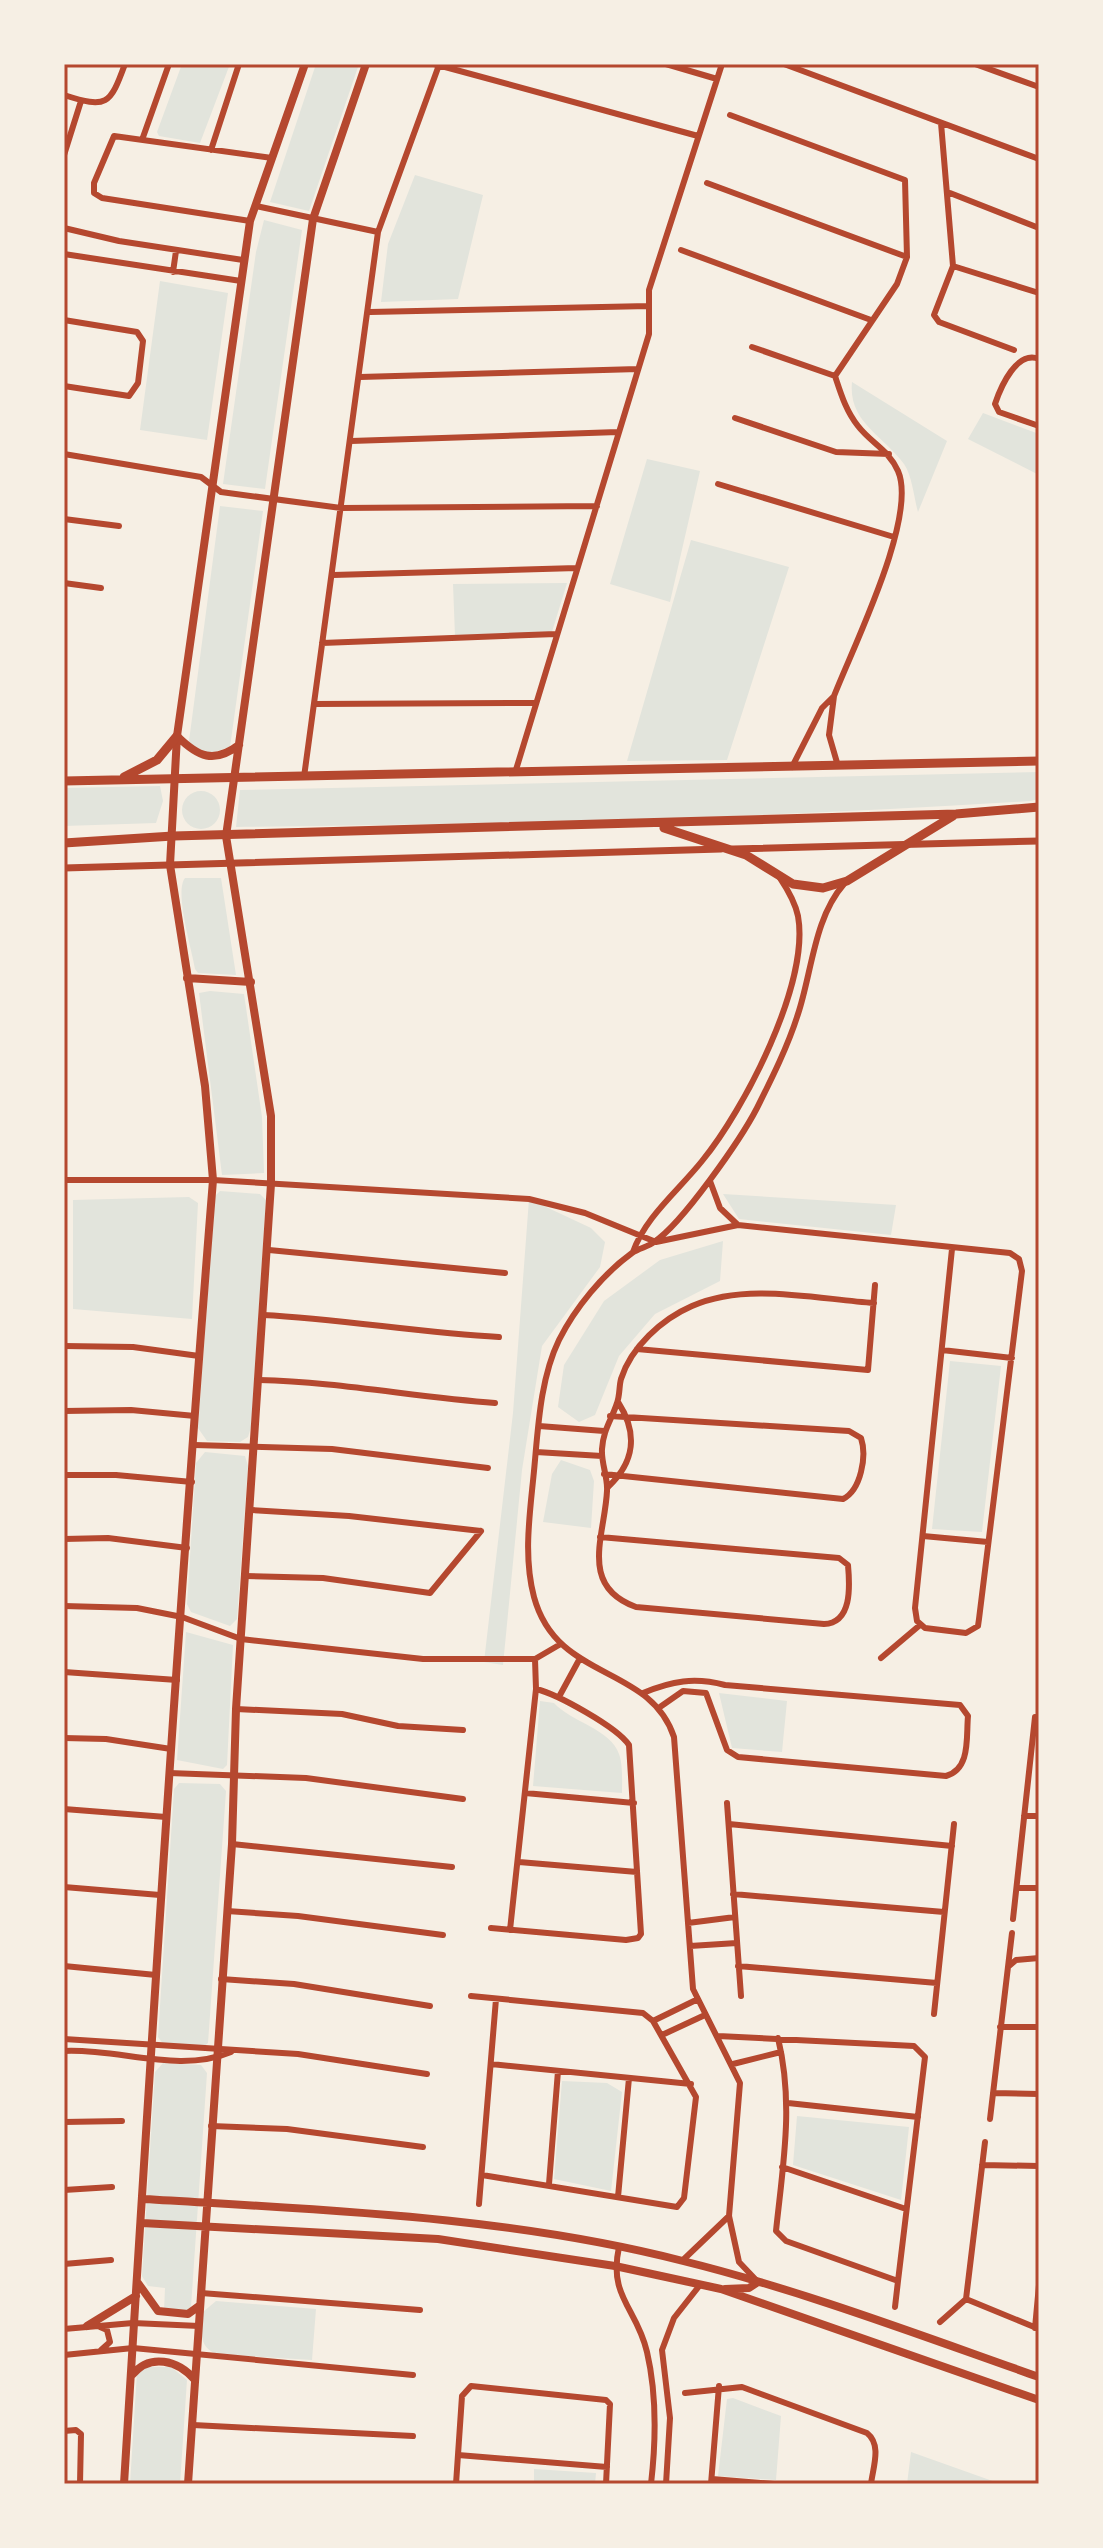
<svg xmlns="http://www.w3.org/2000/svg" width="1103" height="2548" font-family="Karla,sans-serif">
<rect width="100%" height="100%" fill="#f6efe4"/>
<path fill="#e2e4dc" d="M182 64H230L200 143 159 136 157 132Z
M316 64H359L309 211 270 202Z
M415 175 483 195 458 299 381 302 388 244Z
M264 220 302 230 265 489 223 484 256 252Z
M160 281 228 293 207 440 140 430Z
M852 382 947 441 918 512C914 498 912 475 904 464 883 435 848 422 852 382Z
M983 413 1039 434V475L968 439Z
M647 459 700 471 670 602 610 584Z
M220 506 263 511 230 747 208 754 191 746 189 741Z
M691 540 789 567 727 760 627 761Z
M567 583 551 635 455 636 453 584Z
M1039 772V799L1030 801C766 818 501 824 236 827L240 790Z
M160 786 163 801 156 823 64 826V788Z
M182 810a19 19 0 1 1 38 0a19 19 0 1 1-38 0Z
M185 878H221L236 975 198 973 195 969C192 950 174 892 185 878Z
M210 991 244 994 262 1117 264 1173 222 1175 199 993Z
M220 1191 260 1194 266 1200 251 1427 248 1437 240 1442 207 1441 198 1428 215 1196Z
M723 1194 896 1205 891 1235 739 1219Z
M189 1197 198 1203 192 1319 73 1309V1200Z
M529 1199 591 1228 605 1242 600 1267 542 1346 522 1470 503 1665 484 1662 513 1413Z
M723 1241 720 1281 655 1314 619 1356 595 1415 579 1422 558 1407 564 1365 604 1301 660 1260Z
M950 1361 1001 1366 982 1532 932 1529Z
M205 1452 245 1456 248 1466 237 1619 230 1626 191 1612 187 1604 196 1463Z
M561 1460 590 1470 594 1481 591 1528 543 1522 552 1474Z
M186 1632 233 1645 227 1765 223 1769 177 1760Z
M719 1693 787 1701 782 1752 732 1748Z
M540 1701 554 1703C571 1722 611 1729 619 1754 623 1765 622 1782 622 1793L533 1786Z
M179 1783 220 1784 226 1791 208 2043 202 2048 164 2045 158 2037 174 1789Z
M163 2063 201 2065 207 2073 191 2307 187 2312 164 2311 165 2288 148 2286 142 2276 155 2072Z
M562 2081 607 2083 622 2092 611 2191 554 2179Z
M797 2116 909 2127 901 2200 793 2165Z
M216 2301 316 2309 312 2360 216 2354C197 2345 202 2331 203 2312Z
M144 2367H171L187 2380 180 2484H130L137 2372Z
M733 2398 781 2416 776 2480 718 2476 727 2399Z
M911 2452 1001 2484H907Z
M534 2469 596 2473 595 2484H534Z"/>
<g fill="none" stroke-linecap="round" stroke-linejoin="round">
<path stroke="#b5482f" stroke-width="6" d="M434 64 698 136
M666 64 717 79
M784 64 1039 159
M975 64 1039 87
M64 95C107 109 110 105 125 64
M730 115 905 180 907 257 897 284 835 376
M941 123 953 266 934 315 939 322 1014 350
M142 140 169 64
M211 150 239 64
M64 155 81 101
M707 183 907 257
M950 193 1039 228
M256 206 378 232
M250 221 102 198 94 193V183L114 136 272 158
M64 228 119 241 243 260
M681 250 871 320
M64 254 241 281
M953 266 1039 293
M173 272 176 251
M370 312 649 306
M64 320 137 332 143 341 138 383 129 396 64 386
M752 347 835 376
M1039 359C1017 350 1001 386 995 404L999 412 1039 426
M360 377 638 369
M735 418 836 452 889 454
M351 441 618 432
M64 454 201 477 221 492 341 508 597 506
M718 484 894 537
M64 519 119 526
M333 575 577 568
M64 583 101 588
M322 643 556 634
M834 696 829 735 838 766
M314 704 535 703
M792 767 822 708 834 696C853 647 918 517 898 471 889 450 871 443 858 426 846 411 841 394 835 376
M515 773 649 334V290L722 64
M304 777 378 232 439 65
M64 1180H213L529 1199 585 1213 656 1242 738 1225 1010 1253 1019 1259 1022 1271 979 1619 978 1626 966 1633 925 1628 917 1621 915 1608 952 1249
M710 1181 720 1208 738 1225
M269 1250 505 1273
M633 1252C645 1217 679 1190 702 1161 744 1110 810 983 798 916 795 902 788 890 780 878
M263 1315C343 1319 420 1333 499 1337
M64 1346 133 1347 199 1356
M637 1349 868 1370 875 1285
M942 1350 1012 1358
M259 1380C338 1382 415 1397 495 1403
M64 1411 131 1410 195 1416
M539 1426 604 1431
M194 1445 332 1449 488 1468
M536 1452 602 1456
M604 1474 843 1499C861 1490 867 1456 861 1438L849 1431 610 1416
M64 1475H116L192 1482
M608 1487C635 1462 638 1433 618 1402
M251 1510 349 1516 481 1531
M923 1536 988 1542
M600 1537 839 1558 848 1565C850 1587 852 1623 824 1624L636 1607C578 1586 605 1535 607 1491 608 1477 601 1463 602 1449 603 1430 612 1419 617 1403 620 1395 619 1386 621 1379 631 1347 662 1319 692 1306 746 1282 816 1299 874 1303
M64 1539 108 1538 187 1548
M245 1576 323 1578 430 1593 481 1531
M64 1606 137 1608 182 1617 241 1639 423 1659H535L559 1645
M881 1658 920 1625
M64 1672 177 1680
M643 1693C672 1681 694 1677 725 1685L960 1705 968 1716C966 1737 971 1769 946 1776L738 1757 727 1750 706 1693 683 1691 660 1707
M560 1695 579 1660
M1039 1703V1700
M236 1709 342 1714 398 1726 463 1730
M64 1738 106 1739 171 1749
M169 1773 306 1778 463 1799
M525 1793 634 1803
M727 1803 741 1996
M64 1809 166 1817
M1024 1816H1039
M729 1824 952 1846
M232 1844 452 1867
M519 1862 637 1872
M64 1887 160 1895
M1017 1888H1039
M733 1894 944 1912
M227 1911 298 1916 443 1935
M1013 1919 1035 1717
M688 1923 735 1917
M491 1928 626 1940 638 1938 641 1934 629 1745C617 1727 557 1694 536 1689
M510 1930 536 1689 535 1659
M690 1946 737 1943
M64 1966 156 1975
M738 1966 937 1983
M1009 1966 1016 1960 1039 1958
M221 1979 294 1984 430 2006
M471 1996 643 2013 653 2021 696 2097 684 2198 677 2207 482 2175
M934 2014 954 1824
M653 2021 696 2000
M1000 2027H1039
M662 2035 705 2015
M718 2036 914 2046 925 2057 898 2281 786 2241 776 2231C783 2164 794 2104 778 2038
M64 2039 298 2054 427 2074
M64 2051C118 2048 179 2074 231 2052
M491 2064 691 2084
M733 2064 781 2052
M993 2093 1039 2094
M788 2103 918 2117
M990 2119 1012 1933
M64 2122 122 2121
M211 2126 287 2129 423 2147
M982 2165 1039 2166
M782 2167 906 2209
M549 2184 558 2071
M64 2190 112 2187
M618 2197 629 2078
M479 2204 496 1999
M619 2247C608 2297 637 2308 647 2352 657 2395 656 2441 651 2484
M683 2260 729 2216
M64 2264 111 2260
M757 2281 739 2262 729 2216 740 2083 693 1989 674 1737C650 1664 557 1682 534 1597 523 1556 530 1513 534 1471 538 1429 540 1379 559 1340 575 1308 603 1274 632 1253 639 1248 648 1247 654 1242 682 1224 741 1139 757 1108 772 1078 788 1046 798 1014 812 972 814 918 844 884
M201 2293 420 2310
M966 2299 985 2142
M966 2299 1039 2329
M895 2307 898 2281
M940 2322 966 2299
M100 2327 107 2330 110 2342 101 2350
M1035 2328 1039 2285
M64 2329 133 2323 199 2326
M64 2355 133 2348 413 2375
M685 2393 742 2387 867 2433C882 2445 873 2467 871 2484
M193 2425 413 2436
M64 2431 76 2430 81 2434 80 2484
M458 2455 607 2467
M712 2479 774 2484
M456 2484 462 2396 471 2386 606 2400 610 2404 606 2484
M666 2484 670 2418 662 2350 674 2318 700 2285
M711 2484 719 2386"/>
<path stroke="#b5482f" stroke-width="7" d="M733 849 1039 841
M64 868 721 849"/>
<path stroke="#b5482f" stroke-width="8" d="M177 736C198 757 214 764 239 745
M187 978 251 982
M144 2199C323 2210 508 2216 683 2261 804 2291 922 2336 1039 2377
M142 2223 438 2239 615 2266 721 2289 1039 2400
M138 2283 158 2311 188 2314 199 2306
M725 2289 749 2288 758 2282
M87 2326 136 2296
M132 2375C150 2353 178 2360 195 2380
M124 2484C151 2049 178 1614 213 1180L205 1086 170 865 177 736 250 221 305 64
M188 2484 232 1844 236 1709 271 1184V1116L226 836 313 219 366 64"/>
<path stroke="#b5482f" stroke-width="9" d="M124 777 157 760 177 736
M64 781 1039 761
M664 828 746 855 793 884 823 888 847 881 953 816
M64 843 173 836 956 814 1039 807"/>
</g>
<rect width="1103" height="2548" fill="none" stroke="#f6efe4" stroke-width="132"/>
<rect x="66" y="66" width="971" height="2416" fill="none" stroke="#b5482f" stroke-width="3"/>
</svg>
